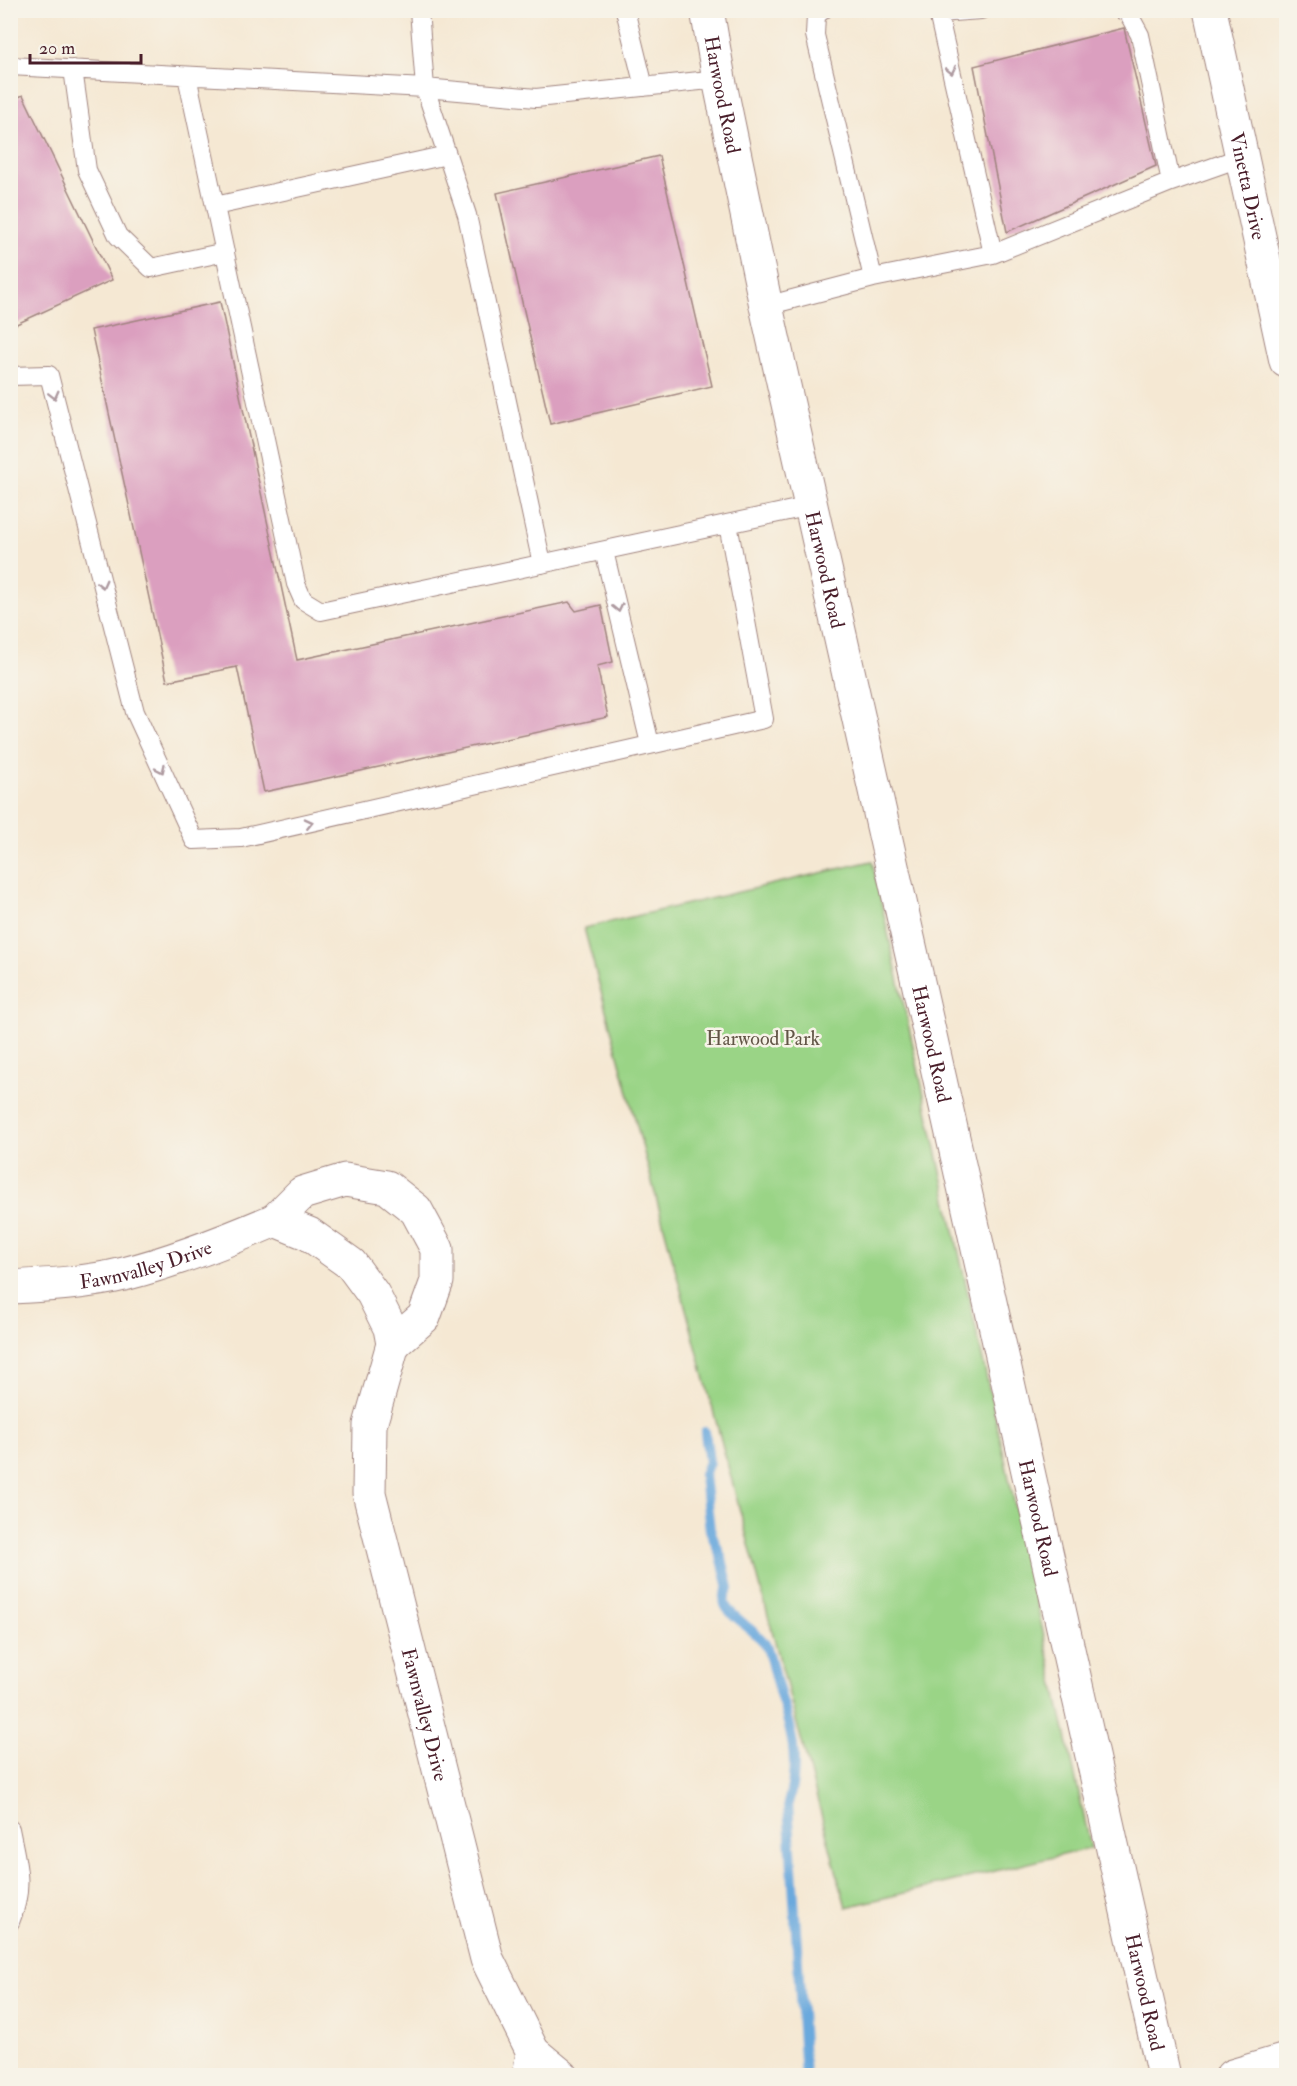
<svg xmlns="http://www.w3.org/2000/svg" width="1297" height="2086" font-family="'IM FELL Double Pica',serif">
<rect width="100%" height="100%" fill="#f7f3e8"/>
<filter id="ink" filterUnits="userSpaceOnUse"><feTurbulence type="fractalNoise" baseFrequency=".0167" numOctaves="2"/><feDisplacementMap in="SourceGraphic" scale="12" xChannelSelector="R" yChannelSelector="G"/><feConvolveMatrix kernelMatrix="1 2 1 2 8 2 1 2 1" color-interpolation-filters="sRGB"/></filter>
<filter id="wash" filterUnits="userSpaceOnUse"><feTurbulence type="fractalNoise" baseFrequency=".008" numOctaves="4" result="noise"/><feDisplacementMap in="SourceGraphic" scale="24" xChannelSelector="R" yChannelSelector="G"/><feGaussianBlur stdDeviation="1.35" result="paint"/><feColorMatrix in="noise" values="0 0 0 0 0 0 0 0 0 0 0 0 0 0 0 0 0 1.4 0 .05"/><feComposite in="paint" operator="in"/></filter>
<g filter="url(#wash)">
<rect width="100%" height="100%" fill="#f5e8d3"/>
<path fill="#9ad486" stroke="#727a58" stroke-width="1.5" d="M872 861 1091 1848 846 1907 584 928Z"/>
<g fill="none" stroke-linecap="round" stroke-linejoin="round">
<path stroke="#6ba9dd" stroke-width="10" d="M705 1432 709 1462 704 1475 710 1530 722 1559 729 1588C716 1607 733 1613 745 1625 751 1630 761 1637 765 1644 771 1654 772 1669 776 1680 789 1725 802 1756 788 1803L805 2076"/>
</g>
<g id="blocks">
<path fill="#db9fbf" d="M1124 28 1156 166 1007 232 974 66Z
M23 95 112 280 10 327V101Z
M659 156 712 386 550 424 497 193Z
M220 302 297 660 569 602 576 611 601 605 613 662 597 666 608 717 264 792 237 667 167 681 91 330Z"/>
</g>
</g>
<g filter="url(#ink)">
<use href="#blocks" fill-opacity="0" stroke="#a0847f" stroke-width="1.5"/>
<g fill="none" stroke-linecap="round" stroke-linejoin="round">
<g stroke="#a0847f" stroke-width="20">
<path id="lane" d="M419 10 425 88 467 215 542 564
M625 10 644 87
M934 10 938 13 981 10
M1122 10 1128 13 1140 35 1171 182 1242 157
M938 13 993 254
M10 66 425 88 536 98 719 79
M73 69 87 170 118 236 151 268 225 252
M187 76 296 584 303 600 321 611 811 506
M215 206 447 155
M873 278 993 254 1171 182
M766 306 873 278 815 35 816 15 823 10
M10 376 49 375 135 712 194 840 241 838 764 719 728 524
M604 551 650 744
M10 1829C17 1865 25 1886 10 1922"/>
</g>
<g stroke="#a0847f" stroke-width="35">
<g id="street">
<path id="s1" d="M707 10 719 79 766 306 1164 2076"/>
<path id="s2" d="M1210 10 1286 361"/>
<path d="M275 1220 302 1193 345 1180 387 1187 416 1210 437 1249V1281L424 1317 393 1344"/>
<path id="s3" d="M10 1287C48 1285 88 1283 124 1274 176 1261 226 1241 275 1220L309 1234 351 1264 373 1294 390 1328 393 1344 370 1425 369 1493 487 1959 533 2052 529 2076"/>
<path d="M533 2052 562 2076"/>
<path d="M1232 2076 1286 2060"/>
</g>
</g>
<use href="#lane" stroke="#fff" stroke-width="18"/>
<use href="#street" stroke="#fff" stroke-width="33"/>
</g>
<defs><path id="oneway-chevron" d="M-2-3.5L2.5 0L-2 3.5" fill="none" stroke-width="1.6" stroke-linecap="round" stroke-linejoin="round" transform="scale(1.5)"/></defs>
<g stroke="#ae9aa0">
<use href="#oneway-chevron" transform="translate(951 70) rotate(77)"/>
<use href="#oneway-chevron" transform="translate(54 395) rotate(76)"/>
<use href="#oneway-chevron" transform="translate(102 584) rotate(76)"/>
<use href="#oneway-chevron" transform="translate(618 608) rotate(77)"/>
<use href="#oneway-chevron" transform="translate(161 769) rotate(65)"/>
<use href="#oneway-chevron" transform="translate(309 823) rotate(-13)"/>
</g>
</g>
<g text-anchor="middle" stroke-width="5" stroke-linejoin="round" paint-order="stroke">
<g font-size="20" fill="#4a1f2b" stroke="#f7f3e8">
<text dy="7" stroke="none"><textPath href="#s1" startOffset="86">Harwood Road</textPath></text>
<text dy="7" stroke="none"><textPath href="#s2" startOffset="180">Vinetta Drive</textPath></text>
<text dy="7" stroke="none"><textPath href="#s1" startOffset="572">Harwood Road</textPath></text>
<text dy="7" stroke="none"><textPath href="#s1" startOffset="1058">Harwood Road</textPath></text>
<text dy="7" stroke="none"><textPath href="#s3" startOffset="138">Fawnvalley Drive</textPath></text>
<text dy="7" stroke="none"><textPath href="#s1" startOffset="1544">Harwood Road</textPath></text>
<text dy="7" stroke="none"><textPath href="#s3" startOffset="836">Fawnvalley Drive</textPath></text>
<text dy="7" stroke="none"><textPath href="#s1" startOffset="2030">Harwood Road</textPath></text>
</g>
<g font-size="20" fill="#625546" stroke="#f7f3e8">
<text x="763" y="1045">Harwood Park</text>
</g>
</g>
<rect width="1297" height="2086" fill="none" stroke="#f7f3e8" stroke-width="36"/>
<path d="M30 54v9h111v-9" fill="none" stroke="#4a1f2b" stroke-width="3"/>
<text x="39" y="54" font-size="18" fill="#4a1f2b" stroke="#f7f3e8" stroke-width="4.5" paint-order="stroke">20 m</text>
</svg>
